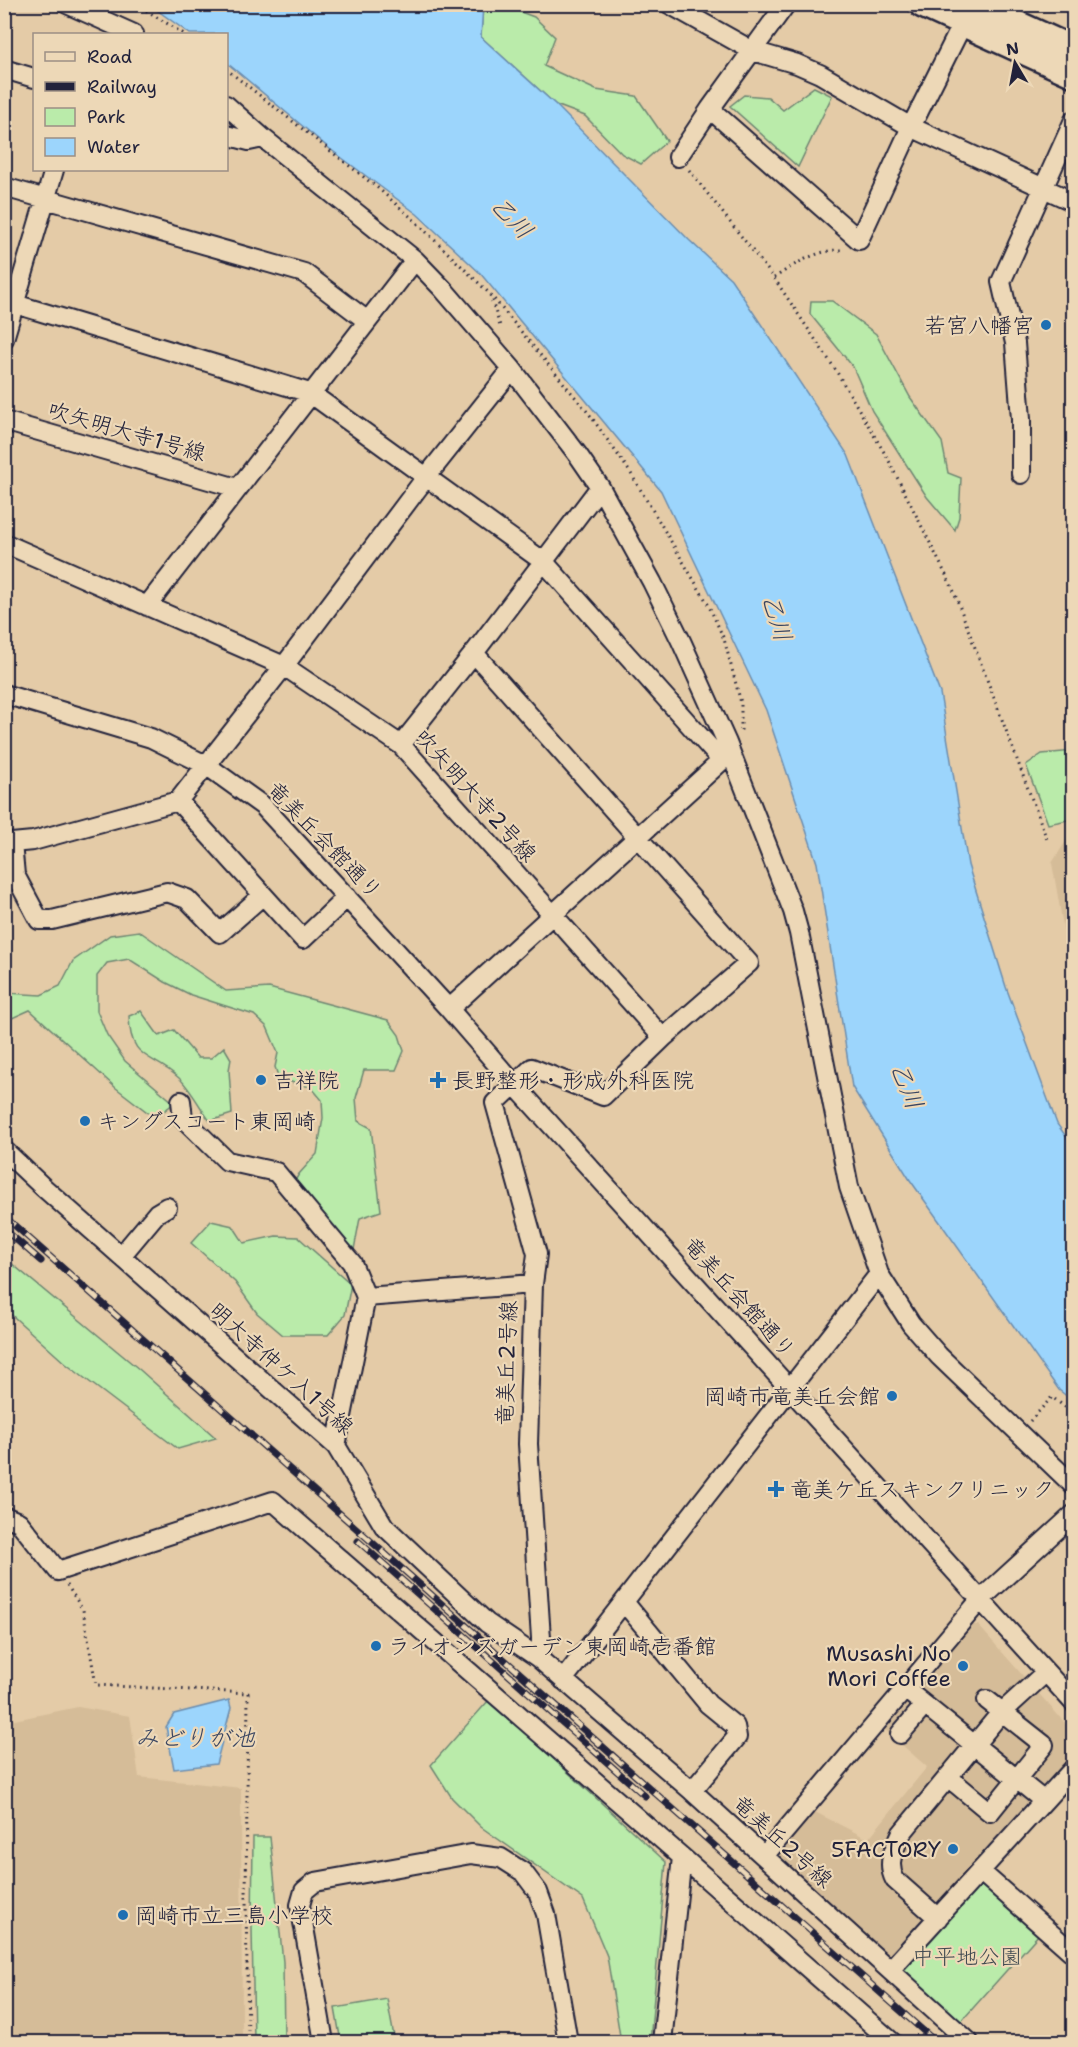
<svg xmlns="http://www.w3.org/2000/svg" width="1078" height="2047" font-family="'Shantell Sans','Klee One',sans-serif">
<rect width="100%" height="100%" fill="#e4cba7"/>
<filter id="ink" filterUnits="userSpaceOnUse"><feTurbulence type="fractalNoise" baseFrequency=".0167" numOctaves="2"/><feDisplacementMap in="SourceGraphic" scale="12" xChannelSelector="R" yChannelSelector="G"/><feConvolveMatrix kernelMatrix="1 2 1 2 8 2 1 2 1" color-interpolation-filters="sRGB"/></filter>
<g filter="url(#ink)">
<path fill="#d5bc98" d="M1073 830V982L1052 863Z
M968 1625H978L1073 1732V1756L893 1958 887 1959 777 1860 776 1851 811 1810 868 1839 927 1767 882 1727Z
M78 1707 130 1716 139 1777 241 1788 242 2042H5V1722Z"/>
<path fill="#baebaa" stroke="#6e8672" stroke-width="1.5" d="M483 5H502L534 17 555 37 544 66 596 90 636 96 667 141 641 164 622 154 585 116 556 105 481 37Z
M814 87 832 96 798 167 730 106 744 95 768 97 783 110Z
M811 301H832L876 334 910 397 942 442 948 473 961 478 959 517 955 530 927 497 872 411 853 367 810 314Z
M1073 751V821L1068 820 1048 824 1026 765 1042 754Z
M139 931 226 991 269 988 388 1020 399 1035 404 1051 396 1070H364L356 1098 358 1121 371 1128 381 1211 360 1218 353 1255 290 1189 299 1174 317 1154 323 1118 322 1100 311 1087 279 1079 275 1067 278 1053 267 1027 254 1015 191 995 165 982 129 959 107 963 97 976V1011L107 1035 125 1061 174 1103 155 1118 116 1088 30 1010 10 1019 7 993 41 995 60 986 73 961 110 935Z
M141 1011 159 1036 174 1030 198 1058H211L224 1047 231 1059 229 1070 232 1114 210 1121C201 1109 190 1088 179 1078 152 1053 130 1062 129 1016Z
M211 1221 233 1226 244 1243 276 1236 298 1237 351 1284 345 1315 328 1335H283L257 1313 235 1282 191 1243Z
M5 1258 140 1370 216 1438 178 1449 66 1364 5 1309Z
M489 1700 666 1862 650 2042H621L607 1956 583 1899 481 1827 452 1798 431 1765Z
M253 1837H270L283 1962 284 2042H254L252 1928Z
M983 1883 1039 1934 958 2025 903 1974 902 1968 978 1884Z
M387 1999 395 2042H341L335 2008Z"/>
<path fill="#9cd5fc" stroke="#6b8daf" stroke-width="1.5" d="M150 5H483L481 37 556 105 689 240 731 279 848 455 940 693 968 865 1006 987 1057 1124 1073 1146V1401L1059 1390 910 1180 852 1087 817 863 766 710 661 491 480 273 417 214 330 149 227 63 226 34H190Z
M229 1700 231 1708 216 1764 174 1769 166 1727 174 1714Z"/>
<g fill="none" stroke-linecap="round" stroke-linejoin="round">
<g stroke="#22223b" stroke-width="22">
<path id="minor" d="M67 4 134 34
M669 4 753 51 797 64 820 74 911 127 1074 202
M4 69 34 78
M226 105 263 138 415 260 443 289 512 369 578 455 600 487 652 582 681 641 727 743 793 911 799 933 849 1187 879 1274 911 1324 939 1356 1074 1486
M710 109 859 240 911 127 963 23
M226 135 249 141 263 138
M678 157 710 109 786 4
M4 187 304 273 366 320
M15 304 310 393 544 562 721 760
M4 339 54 170
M4 421 237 488
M1021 474V419L1015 343 1001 282 1074 120
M4 543 284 666 401 745 663 1038 603 1096 532 1068 495 1103 537 1254 533 1284 528 1444 541 1638V1649L537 1657
M147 606 415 260
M474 653 749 963 663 1038
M4 694 151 738 206 765 263 806 449 1009 514 1084 1074 1703
M401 745 474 653 600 487
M178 801 303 939 347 897
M4 841 12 843 33 841 178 801 284 666 427 476 512 369
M12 843 15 875 39 920H52L167 892 187 899 220 933 263 895
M449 1009 729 754
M181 1101 183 1118 227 1161 276 1172 352 1263 366 1297
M4 1150 43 1187 336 1446 384 1526 487 1623 537 1657 692 1791 969 2042
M121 1256 157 1213 167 1207
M336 1446 366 1297 533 1284
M4 1516 19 1522 58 1571 273 1501 682 1857
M624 1602 708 1704 735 1726 737 1737 692 1791
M563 1680 879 1274
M905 1689 1044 1801
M900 1734 925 1705
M948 1777 990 1812 1044 1745 987 1700
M764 1856 980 1600 1074 1514
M980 1871 1074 1954
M938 1918 895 1880C886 1863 894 1850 901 1834L999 1715 1046 1672
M890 1970 1074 1768
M324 2042 300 1905 304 1891 315 1882 471 1854 501 1858 523 1872 538 1892 546 1914 568 2042
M662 2042 682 1857 892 2042"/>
</g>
<g stroke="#22223b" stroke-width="32">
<path id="highway" d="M923 4 1074 73
M971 4 1074 51"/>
</g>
<path stroke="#22223b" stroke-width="3" stroke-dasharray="1.5 4.5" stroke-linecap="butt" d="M136 4 184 34
M226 69 379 189 413 219 490 294 590 415 630 472 708 604 724 639 741 703V732
M689 170 774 278 835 369 888 459 953 589 1048 842
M774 278C795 264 817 249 843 250
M490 295 500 326
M1030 1421 1052 1397 1074 1414
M67 1585 83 1610 96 1685 248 1693 246 1899 248 2042"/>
<use href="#minor" stroke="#edd8b7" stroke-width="18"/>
<use href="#highway" stroke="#edd8b7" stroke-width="27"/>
<g stroke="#22223b" stroke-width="7">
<path id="rail" d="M4 1216 936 2042
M4 1229 41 1261
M358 1541 645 1796"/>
</g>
<use href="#rail" stroke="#edd8b7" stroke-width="4.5" stroke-dasharray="14" stroke-linecap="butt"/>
</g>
</g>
<g fill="#1f6fb2" stroke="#edd8b7" stroke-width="2">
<circle cx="1046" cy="325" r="6"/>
<circle cx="261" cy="1080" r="6"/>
<path d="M435 1071h6v6h6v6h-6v6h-6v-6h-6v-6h6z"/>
<circle cx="85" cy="1121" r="6"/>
<circle cx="892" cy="1396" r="6"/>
<path d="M773 1480h6v6h6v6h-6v6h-6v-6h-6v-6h6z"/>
<circle cx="376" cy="1646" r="6"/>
<circle cx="963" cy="1666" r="6"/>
<circle cx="953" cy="1849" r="6"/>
<circle cx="123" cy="1915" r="6"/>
</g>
<g text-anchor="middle" stroke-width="4.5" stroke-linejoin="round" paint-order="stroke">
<g font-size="22" fill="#22223b" stroke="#edd8b7" text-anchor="start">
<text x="1034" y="333" text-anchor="end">若宮八幡宮</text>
<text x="273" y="1088">吉祥院</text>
<text x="452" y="1088">長野整形・形成外科医院</text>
<text x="97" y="1129">キングスコート東岡崎</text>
<text x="880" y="1404" text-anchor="end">岡崎市竜美丘会館</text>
<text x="790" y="1497">竜美ケ丘スキンクリニック</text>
<text x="388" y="1654">ライオンズガーデン東岡崎壱番館</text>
<text x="951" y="1661" text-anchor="end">Musashi No<tspan x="951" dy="25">Mori Coffee</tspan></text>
<text x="941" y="1857" text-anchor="end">5FACTORY</text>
<text x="135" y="1923">岡崎市立三島小学校</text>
</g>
<g font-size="22" fill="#22223b" stroke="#edd8b7">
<text transform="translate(127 431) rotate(16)" y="8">吹矢明大寺1号線</text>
<text transform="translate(476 795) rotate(48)" y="8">吹矢明大寺2号線</text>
<text transform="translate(325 840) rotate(46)" y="8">竜美丘会館通り</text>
<text transform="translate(740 1297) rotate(48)" y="8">竜美丘会館通り</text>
<text transform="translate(506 1363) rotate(-88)" y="8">竜美丘2号線</text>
<text transform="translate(282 1368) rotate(42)" y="8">明大寺仲ケ入1号線</text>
<text transform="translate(783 1841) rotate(42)" y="8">竜美丘2号線</text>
</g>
<g font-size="22" fill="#404a51" stroke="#edd8b7">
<text x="967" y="1964">中平地公園</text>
</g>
<g font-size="24" font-style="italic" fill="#3a4662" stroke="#edd8b7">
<text transform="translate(512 218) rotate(46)" y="8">乙川</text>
<text transform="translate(777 618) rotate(73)" y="8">乙川</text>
<text transform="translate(907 1086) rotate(68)" y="8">乙川</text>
<text x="195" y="1746">みどりが池</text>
</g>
</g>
<rect width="1078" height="2047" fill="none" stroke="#edd8b7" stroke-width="24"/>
<rect x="12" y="12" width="1054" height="2023" fill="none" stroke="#22223b" stroke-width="2" filter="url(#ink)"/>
<rect x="33" y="33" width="195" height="138" fill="#edd8b7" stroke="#9c8f85" stroke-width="1.5"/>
<rect x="45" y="52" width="30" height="9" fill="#edd8b7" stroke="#9c8f85" stroke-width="1.5"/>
<text x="87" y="63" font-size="18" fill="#22223b">Road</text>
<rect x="45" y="82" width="30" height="9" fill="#22223b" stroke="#9c8f85" stroke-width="1.5"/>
<text x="87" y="93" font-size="18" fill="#22223b">Railway</text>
<rect x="45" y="108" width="30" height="18" fill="#baebaa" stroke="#9c8f85" stroke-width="1.5"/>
<text x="87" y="123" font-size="18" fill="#22223b">Park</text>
<rect x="45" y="138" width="30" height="18" fill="#9cd5fc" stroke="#9c8f85" stroke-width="1.5"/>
<text x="87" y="153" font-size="18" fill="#22223b">Water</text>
<g transform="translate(1015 63) rotate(350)" stroke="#edd8b7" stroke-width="4.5" paint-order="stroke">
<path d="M0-4.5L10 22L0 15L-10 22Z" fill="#22223b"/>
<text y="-9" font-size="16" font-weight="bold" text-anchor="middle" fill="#22223b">N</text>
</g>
</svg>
